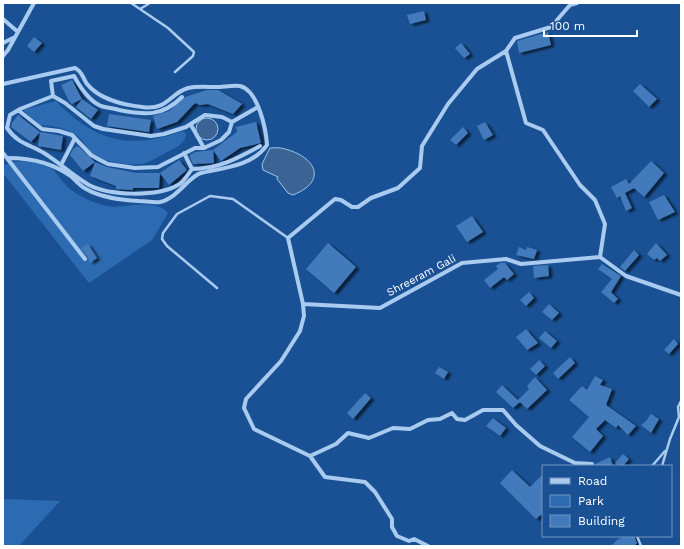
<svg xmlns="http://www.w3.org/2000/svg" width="684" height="549" font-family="'Work Sans',sans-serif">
<defs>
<filter id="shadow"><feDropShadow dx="3.5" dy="2" stdDeviation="1" flood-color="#0009"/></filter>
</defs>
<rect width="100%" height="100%" fill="#195194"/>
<path fill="#2c6bb2" d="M56 101C95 142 130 150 183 131L186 134C185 144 176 148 167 152 160 156 150 162 142 164 132 166 101 161 94 155 89 151 86 145 82 140 70 128 56 126 40 125L23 110Z
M35 160C59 168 54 175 70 189 79 196 91 202 103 205 124 211 151 196 168 213L152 240 89 283 3 173V166L12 162Z
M3 499 60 501 19 546H3Z"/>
<path fill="#3b6394" stroke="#9dc6f2" d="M196 129a11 11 0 1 1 22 0a11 11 0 1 1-22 0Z
M270 148C274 148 280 147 285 149 316 157 328 181 293 195L288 193 277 179 278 177 263 170 262 164Z"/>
<path fill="#427abb" filter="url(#shadow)" d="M424 11 426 20 410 24 407 15Z
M548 32 551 45 519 53 517 41Z
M34 37 42 43 34 52 27 46Z
M461 43 470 54 464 58 455 48Z
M72 80 82 99 72 104 69 101 61 85Z
M640 84 657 99 649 107 633 91Z
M207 90H218L242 104 233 114 208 104 200 105 195 103 177 122 157 129 153 116 169 111 185 97Z
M82 99 98 110 91 119 76 107Z
M109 114 151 120 149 132 107 126Z
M18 115 40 132 31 142 11 127 12 123Z
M256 122 261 143 240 148 221 161 213 150 237 132 236 127Z
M485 122 493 135 484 140 477 126Z
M463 127 468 133 456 145 450 140Z
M40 132 63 136 61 150 38 146Z
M78 146 95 162 83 171 70 155 73 149Z
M213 150 214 163 193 164 190 157V155L195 152Z
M179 160 187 170 169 185 160 173Z
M651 161 664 173 644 197 634 188 625 193 632 208 626 211 620 196 617 198 611 187 626 179 629 184Z
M95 162 107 167 136 173H160L159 188H133V190L116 189V186L90 176Z
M664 195 675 212 658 220 649 202Z
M472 216 483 232 467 242 456 226Z
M328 243 356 267 334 293 306 269Z
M656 243 667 255 660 261 657 258 654 260 647 254Z
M88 244 97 258 90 263 88 257 81 248Z
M519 247 526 250 527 247 537 250 534 259 516 255Z
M634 250 639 255 625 271 620 267Z
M500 263H505L514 274 507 280 504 277 490 288 484 280 498 269 496 266Z
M602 264 621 276 611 292 618 299 614 303 601 292 612 279 598 269Z
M548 265 549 276 534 278 533 266Z
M529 292 534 298 526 306 520 300Z
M549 304 559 313 552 320 542 312Z
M526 329 538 343 527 350 516 337Z
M545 331 557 341 551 348 539 338Z
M674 339 678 344 669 354 664 350Z
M570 357 575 363 558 379 553 373Z
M539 360 545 366 536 375 530 369Z
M439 367 448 372 444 379 435 373Z
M595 376 603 380 600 385 612 389 606 405 636 426 628 435 618 425 616 428 605 420 596 429 603 436 590 452 572 437 589 417 569 400 582 386 587 390Z
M535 377 547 390 527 409 518 400 529 389 527 386Z
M502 385 520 402 513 408 496 392Z
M365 393 371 398 353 419 347 413Z
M651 414 659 419 651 433 641 425 646 421Z
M493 418 506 428 500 436 486 426Z
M623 454 629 459 623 466H619L615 463Z
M610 457 613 466H595V464Z
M512 470 530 487 543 474V513L536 519 500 483Z
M623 536H634L637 543 634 546H611L619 538 620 539Z"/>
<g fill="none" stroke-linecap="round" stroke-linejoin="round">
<path stroke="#aacbf0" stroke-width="2.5" d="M131 3 168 28 194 52 193 56 175 72
M140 9 150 3
M217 288 167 246 162 239 163 233 177 214 210 196 233 199 288 238
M652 466 665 451
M662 466 670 439 679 417 678 407 681 401
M637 536 641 546"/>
<path stroke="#aacbf0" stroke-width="4" d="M577 3 570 5 551 27 515 38 506 51 477 69 448 104 422 146 420 168 398 188 371 198 358 207H352L341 200 335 199 288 238 303 304 304 316 300 331 281 361 246 399 244 408 254 429 310 456 336 444 348 433 369 438 393 428 410 429 428 420 440 419 452 413 457 419 465 420 483 410H503L516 425 540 446 575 463 592 464
M3 19 18 32
M3 43 13 38
M506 51 526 123 543 130 580 185 595 200 605 224 600 257
M3 56 8 50 34 3
M3 84 75 68C83 72 82 77 87 84 99 99 124 105 142 107 168 111 170 93 188 88 197 86 207 87 216 87 223 87 233 85 240 86 258 90 266 129 267 145 253 166 223 168 201 173 189 176 178 198 160 202 154 203 145 201 139 201 121 200 102 198 86 189 80 186 76 181 72 177 53 163 32 158 9 158
M53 96 65 103 94 126 103 129 151 136 164 134 186 127 205 115 222 117 232 122
M182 97C162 117 145 115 119 110 114 108 107 108 101 106 89 101 80 87 74 76L51 81 53 96 20 109 10 115 7 128C18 144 29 144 44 153 60 163 73 176 89 185 110 196 157 197 178 185 184 182 188 174 192 169
M18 110 42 129 59 131 72 135 91 155 98 159 108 164 135 168 158 167 195 148H204L221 140 229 132 232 122 258 107
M191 125 204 148
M3 153 85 259
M184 153 192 169C218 169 238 158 260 146
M61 165 75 138
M303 304 380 308 462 263 506 259 521 264 600 257 626 276 681 295
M310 456 325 477 365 482 375 492 392 519V527L397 536 409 541 414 539 428 546"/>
</g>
<g text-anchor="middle" stroke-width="4" stroke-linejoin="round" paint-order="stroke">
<g font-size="11" fill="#fff" stroke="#195194">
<text transform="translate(421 275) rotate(-28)" y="4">Shreeram Gali</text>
</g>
</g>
<rect width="684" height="549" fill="none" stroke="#ffffff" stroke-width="8"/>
<rect x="542" y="465" width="130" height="72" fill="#195194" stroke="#7597bf"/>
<rect x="550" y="478" width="20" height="6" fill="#aacbf0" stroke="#7597bf"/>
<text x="578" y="485" font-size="12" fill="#ffffff">Road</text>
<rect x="550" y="495" width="20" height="12" fill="#2c6bb2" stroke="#7597bf"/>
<text x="578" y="505" font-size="12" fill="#ffffff">Park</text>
<rect x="550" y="515" width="20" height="12" fill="#427abb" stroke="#7597bf"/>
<text x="578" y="525" font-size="12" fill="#ffffff">Building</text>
<path d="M544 30v6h93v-6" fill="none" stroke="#ffffff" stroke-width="2"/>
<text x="550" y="30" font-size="12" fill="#ffffff" stroke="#195194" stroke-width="3" paint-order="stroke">100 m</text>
</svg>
